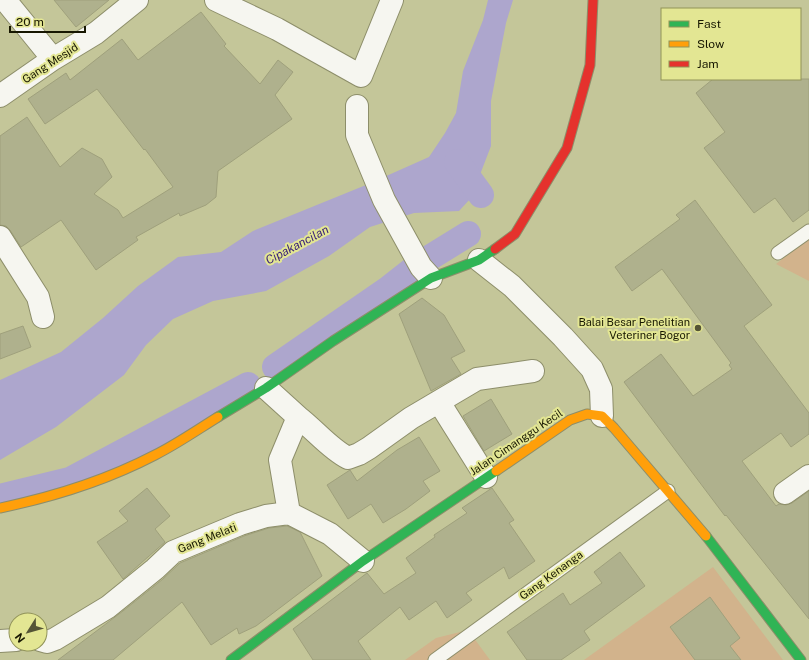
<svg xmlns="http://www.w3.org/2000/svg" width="809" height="660" font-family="'Public Sans',sans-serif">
<rect width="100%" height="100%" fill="#c4c699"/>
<path fill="#d2b38c" d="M809 238V281L776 264Z
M713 567 783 660H584Z
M468 630 490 660H405L436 638Z"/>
<path fill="#ada6cd" d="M488 0H513L506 23 491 101V146L471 198 459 211 414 213 370 227 329 256 266 291 213 301 173 319 146 345 124 375 56 427 0 460V380L61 352 103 318 138 286 178 257 221 252 253 231 366 185 429 157 445 133 456 113 463 71 483 20Z"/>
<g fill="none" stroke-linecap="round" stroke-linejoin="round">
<path stroke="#ada6cd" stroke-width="26" d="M457 162 481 195
M275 367 388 289 421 263 468 234
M0 497 70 480 248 385"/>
</g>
<path fill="#afb18d" stroke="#9fa07c" d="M54 0H109L76 27Z
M201 12 226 44 224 46 260 84 278 60 293 72 275 95 292 119 218 171 216 197 206 205 180 216 179 213 136 237 138 240 96 270 61 220 21 247 10 230 6 226 0 225V136L27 117 60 167 82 148 102 159 112 177 94 194 118 210 123 218 173 187 145 149 144 150 97 89 45 124 28 99 66 73 70 80 122 39 138 60Z
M713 79H809V210L793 222 775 198 754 213 704 148 725 132 696 93Z
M695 200 772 305 744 326 809 413V434L791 447 781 433 742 461 776 506 779 504 786 505 792 503 809 491V619L726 515 725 516 624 382 661 354 693 396 732 369 729 365 731 363 662 269 632 291 615 267 680 219 676 215Z
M422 298 444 315 465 351 451 358 461 374 431 391 399 314Z
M23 326 31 347 0 359V334Z
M491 399 512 434 484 451 463 416Z
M419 437 440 471 423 481 430 491 406 509 383 523 371 504 348 519 327 485 350 470 357 481 397 450Z
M147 488 170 516 155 529 165 542 123 579 97 542 128 521 119 511Z
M492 488 514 520 509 523 535 561 509 579 504 567 466 593 472 600 447 618 436 601 409 620 400 607 358 641 371 660H313L293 629 367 573 384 594 416 573 406 558 435 537 434 535 467 513 462 508Z
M287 526 300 532 322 576 256 626 239 634 237 628 211 645 182 602 113 660H58L123 611 163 579 180 563 244 536 269 528Z
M620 552 645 586 584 631 590 640 561 660H527L507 632 563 593 570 605 602 583 594 572Z
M710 597 740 638 730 646 741 660H695L670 627Z"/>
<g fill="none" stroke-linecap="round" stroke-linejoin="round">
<g stroke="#8d8e6a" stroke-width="15">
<path id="lane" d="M778 253 809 231
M435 660 668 491"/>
</g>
<g stroke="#8d8e6a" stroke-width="24">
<path id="street" d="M5 0 53 59
M216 0 277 29 361 76 392 0
M0 96 53 59 96 33 137 0
M357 106V135L384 200 421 267 431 278
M0 237 38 297 43 317
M479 260 512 286 563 337 592 369 601 389 602 416
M266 388 298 417 280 460 289 513
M439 402 486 477
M298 417C315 430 330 449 348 458L359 454 369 448 411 418 477 379 533 371
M785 493 809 476
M40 640 47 642 55 639 108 607 155 569 173 552 240 524 266 516 289 513 330 534 363 561
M0 641 16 640"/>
</g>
<g stroke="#8d8e6a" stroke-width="11">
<path id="fast" d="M218 417 266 388 333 341 431 278 479 260 495 249
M706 536 801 660
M231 660 363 561 496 471"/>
</g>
<g stroke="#8d8e6a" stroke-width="11">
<path id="slow" d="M496 471 570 420 587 414 602 416 614 428 706 536
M0 508C53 497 107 480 155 455 177 444 197 430 218 417"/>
</g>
<g stroke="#8d8e6a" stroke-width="11">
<path id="jam" d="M495 249 515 234 567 148 590 65 593 0"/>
</g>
<use href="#lane" stroke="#f6f6f0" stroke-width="13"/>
<use href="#street" stroke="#f6f6f0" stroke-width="22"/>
<use href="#fast" stroke="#30b455" stroke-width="9"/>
<use href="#slow" stroke="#ff9f0a" stroke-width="9"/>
<use href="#jam" stroke="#e5322d" stroke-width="9"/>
</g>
<circle fill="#545436" stroke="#e3e693" stroke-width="1.5" cx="698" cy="328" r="4"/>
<g text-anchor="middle" stroke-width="4" stroke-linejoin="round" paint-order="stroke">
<g font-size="11" fill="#171701" stroke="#e3e693">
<text transform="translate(50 63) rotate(-33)" y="4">Gang Mesjid</text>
<text transform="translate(516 442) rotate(-34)" y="4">Jalan Cimanggu Kecil</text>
<text transform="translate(207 538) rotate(-22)" y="4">Gang Melati</text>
<text transform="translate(551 575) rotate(-36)" y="4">Gang Kenanga</text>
</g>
<g font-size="11" fill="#171701" stroke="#e3e693" text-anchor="end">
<text x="690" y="326">Balai Besar Penelitian<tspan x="690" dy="13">Veteriner Bogor</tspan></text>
</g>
<g font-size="12" font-style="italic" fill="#3c2479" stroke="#e3e693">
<text transform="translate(297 245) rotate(-28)" y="4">Cipakancilan</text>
</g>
</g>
<rect x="661" y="8" width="140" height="72" fill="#e3e693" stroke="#919359"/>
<rect x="669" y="21" width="20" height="6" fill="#30b455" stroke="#919359"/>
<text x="697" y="28" font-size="12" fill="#171701">Fast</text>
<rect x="669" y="41" width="20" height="6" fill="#ff9f0a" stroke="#919359"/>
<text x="697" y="48" font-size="12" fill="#171701">Slow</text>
<rect x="669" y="61" width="20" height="6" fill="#e5322d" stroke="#919359"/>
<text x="697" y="68" font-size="12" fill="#171701">Jam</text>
<g transform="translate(28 632) rotate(233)"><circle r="19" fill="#e3e693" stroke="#919359"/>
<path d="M0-3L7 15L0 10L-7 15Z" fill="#545436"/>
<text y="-6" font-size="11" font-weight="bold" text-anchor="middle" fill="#171701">N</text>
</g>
<path d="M10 26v6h75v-6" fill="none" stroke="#171701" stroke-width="2"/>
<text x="16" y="26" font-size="12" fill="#171701" stroke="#e3e693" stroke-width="3" paint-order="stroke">20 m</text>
</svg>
